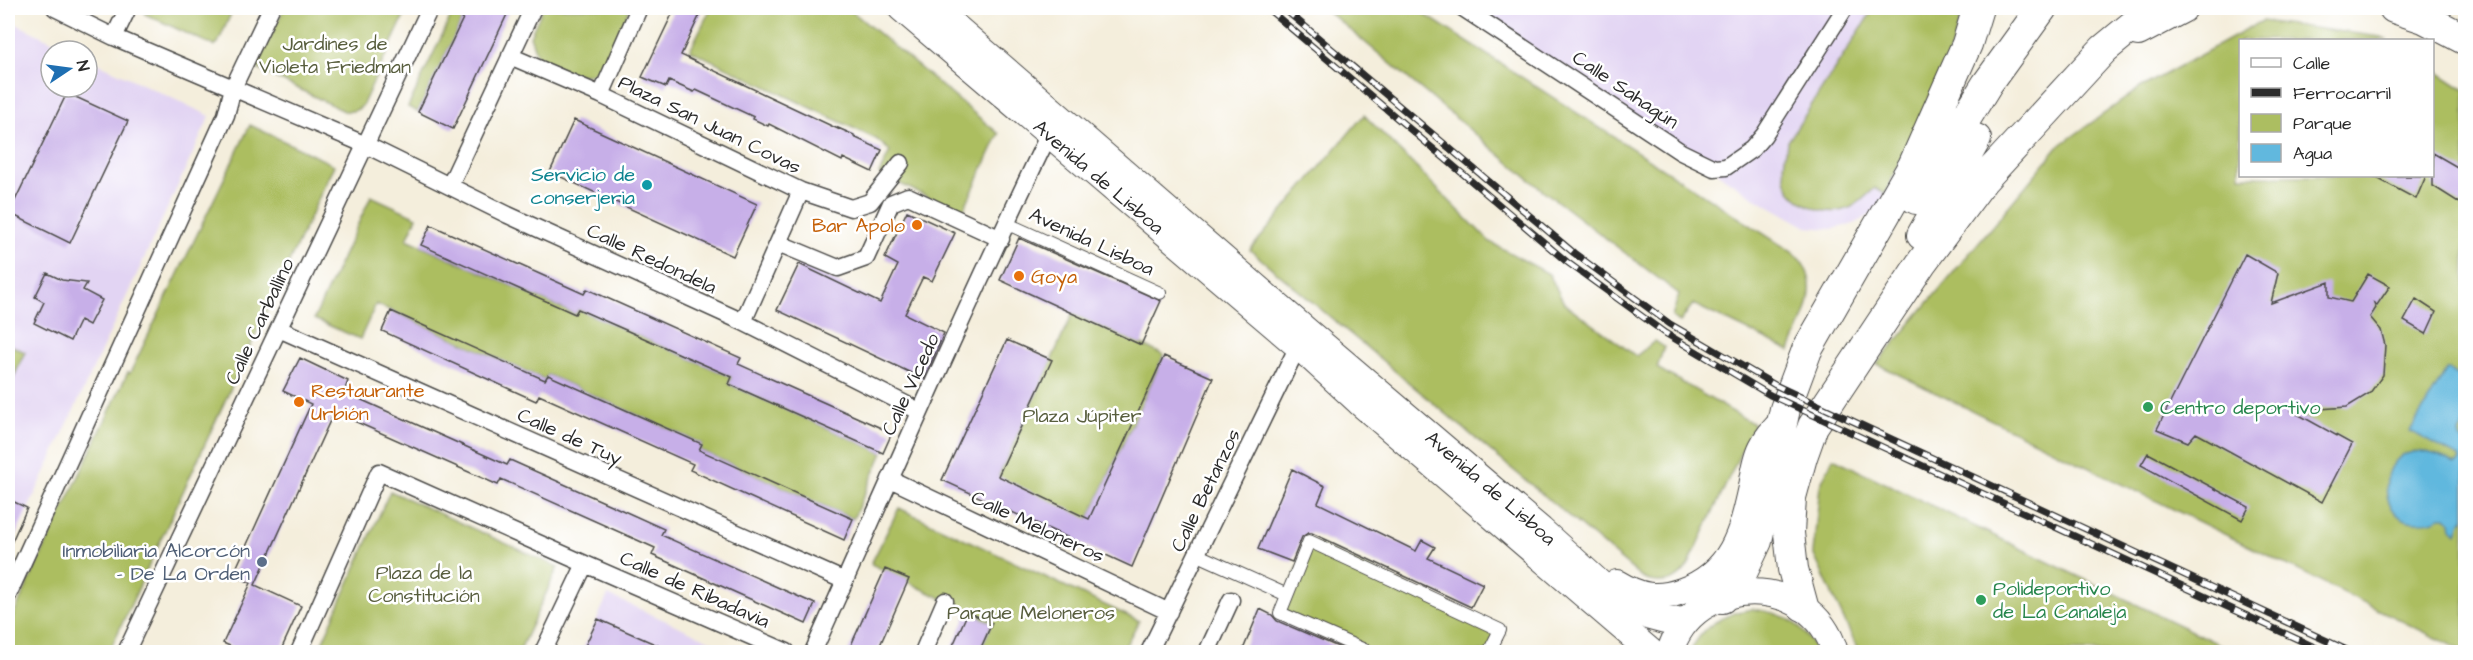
<svg xmlns="http://www.w3.org/2000/svg" width="2473" height="660" font-family="'Architects Daughter',sans-serif">
<rect width="100%" height="100%" fill="#fff"/>
<filter id="ink" filterUnits="userSpaceOnUse"><feTurbulence type="fractalNoise" baseFrequency=".0167" numOctaves="2"/><feDisplacementMap in="SourceGraphic" scale="12" xChannelSelector="R" yChannelSelector="G"/><feConvolveMatrix kernelMatrix="1 2 1 2 8 2 1 2 1" color-interpolation-filters="sRGB"/></filter>
<filter id="wash" filterUnits="userSpaceOnUse"><feTurbulence type="fractalNoise" baseFrequency=".008" numOctaves="4" result="noise"/><feDisplacementMap in="SourceGraphic" scale="24" xChannelSelector="R" yChannelSelector="G"/><feGaussianBlur stdDeviation="1.35" result="paint"/><feColorMatrix in="noise" values="0 0 0 0 0 0 0 0 0 0 0 0 0 0 0 0 0 1.4 0 .05"/><feComposite in="paint" operator="in"/></filter>
<g filter="url(#wash)">
<rect width="100%" height="100%" fill="#f4eedc"/>
<path fill="#e2d4f3" d="M1463 8H1978L1880 210 1851 225 1831 229 1807 227 1752 196 1723 177 1714 168Z
M8 20 72 51H51V87H87V58L210 116 11 546 8 544Z
M608 595 736 652H582Z"/>
<path fill="#acbe61" stroke="#6c7446" stroke-width="1.5" d="M147 8H231L233 9 218 43 214 46 145 14Z
M284 8H408L362 106C357 111 351 112 344 111L258 69 259 62Z
M455 8H468L418 112 408 107Z
M543 8H630C604 64 605 99 537 56L530 36Z
M711 8H848L999 134 962 213 879 174 890 151 876 139 690 50Z
M1324 8H1415L1792 252C1827 281 1803 317 1790 351L1693 304 1680 322 1672 317 1679 294 1536 185Z
M1874 8H1964L1950 51 1885 194 1875 188C1865 197 1854 209 1840 211 1821 214 1795 203 1787 185 1782 172 1785 157 1787 143Z
M2262 21 2381 37 2386 40H2240V176H2432L2433 69 2465 90V652L1877 364 2059 146 2140 88Z
M1364 115 1490 242 1549 274 1564 303 1636 356 1655 341 1664 347 1657 368 1754 424 1689 564C1678 582 1664 586 1644 579L1250 250Z
M250 125 334 165 109 652H8V626L128 372 130 373Z
M371 196 417 217 407 239 575 314 578 309 732 377 729 384 883 453 853 519 699 450 702 444 548 375 545 380 376 304 360 339 314 319Z
M1073 313 1164 355 1085 527 994 485Z
M8 344 25 352 8 390Z
M1833 458 2235 652H1859L1813 553 1820 486Z
M390 491 558 567 519 652H318Z
M899 508 1139 621 1122 652H979L992 623 871 564Z
M1309 540 1502 630 1490 652H1367L1279 613Z
M1752 609C1785 613 1801 622 1817 652H1690C1703 625 1723 614 1752 609Z"/>
<path fill="#61b8de" stroke="#467284" stroke-width="1.5" d="M2447 369 2465 379V424L2459 433 2460 438 2465 443V517L2461 522 2457 533 2452 528 2451 522 2446 517H2440C2433 522 2426 522 2418 522 2367 523 2377 416 2455 464L2460 461 2459 457 2410 431Z"/>
<g id="blocks">
<path fill="#c7afe8" d="M468 8H510L453 129 418 112Z
M675 8H703L681 55 838 129V128L854 135V137L882 150 872 172 843 158 842 161 769 124 768 126 753 119 754 117 696 90 694 92 669 81 666 87 642 77Z
M67 93 128 121 70 243 9 213Z
M574 120 757 204 733 256 550 172Z
M2433 153 2466 172V207L2433 186Z
M2373 176H2426L2416 199Z
M907 211 955 233 932 281 923 277 905 314 944 333 924 379 777 310 799 264 880 303 898 265 885 258Z
M431 225 584 294 587 289 741 358 738 364 892 433 883 453 729 384 732 377 578 309 575 314 421 245Z
M1019 238 1161 301 1141 345 1000 280Z
M2245 254 2278 273 2271 303 2329 282V297L2351 302 2368 274 2390 286 2377 305 2374 303 2376 308 2370 317 2381 330 2385 345 2383 375 2370 393 2347 407 2292 411 2352 444 2322 502 2196 433 2188 442 2157 429Z
M47 273 62 280 87 283 83 290 102 300 89 325 80 320 70 341 34 323 44 302 35 297Z
M2416 299 2436 312 2426 334 2404 321Z
M391 311 545 380 548 375 599 398 702 444 699 450 853 519 844 540 690 470 693 464 539 395 536 401 382 331Z
M1007 340 1052 360 998 476 1089 519 1164 356 1213 378 1132 567 942 480Z
M300 358 348 381 344 392 507 465 510 460 613 506 664 529 661 535 815 604 806 624 652 555 655 548 501 479 498 485 334 412 255 585 301 606 280 652H244L223 643 251 583 233 575 311 404 283 391Z
M2148 453 2249 507 2242 520 2141 465Z
M1292 469 1325 486 1318 503 1416 551 1422 540 1435 547 1428 558 1483 584 1471 607 1312 533H1308L1302 537 1292 562 1258 549Z
M8 499 27 508 8 550Z
M885 569 909 579 877 652H848Z
M1260 609 1272 615 1277 621 1350 652H1242Z
M968 612 992 623 979 652H950Z
M598 619 673 652H582Z"/>
</g>
</g>
<g filter="url(#ink)">
<use href="#blocks" fill-opacity="0" stroke="#494846" stroke-width="1.5"/>
<g fill="none" stroke-linecap="round" stroke-linejoin="round">
<g stroke="#494846" stroke-width="14">
<path id="pedestrian" d="M1008 224 1160 293
M1196 554 1287 595
M1369 652 1280 613 1309 541 1500 630 1489 652"/>
</g>
<g stroke="#494846" stroke-width="19">
<path id="minor" d="M55 8 114 37 366 145 508 215 743 322 919 411
M1463 8 1681 152 1714 168 1726 167 1752 149 1764 135 1845 8
M114 37 128 8
M510 56 601 95 801 191 851 208 870 202 901 163
M601 95 639 8
M450 185 533 8
M778 243 838 268 866 258 891 203 908 196 1001 239
M743 322 801 191
M279 329 845 581
M890 479 1169 612
M585 564 787 652
M8 595 226 115 233 88 271 8
M126 652 430 8
M299 652 379 472 585 564 543 652
M813 652C890 480 966 306 1048 136
M923 652 945 601
M1149 652 1302 338
M1207 652 1231 600"/>
</g>
<g stroke="#494846" stroke-width="28">
<g id="primary">
<path id="s1" d="M901 8 1297 345 1359 402 1651 652"/>
<path id="s2" d="M934 8 1307 331 1541 530 1606 589 1633 609 1650 617 1665 621 1687 620"/>
<path d="M1617 583C1640 597 1657 600 1682 591 1732 573 1742 533 1752 487 1754 474 1756 459 1762 447 1767 437 1774 429 1782 422"/>
<path d="M1670 652C1693 573 1812 572 1835 652"/>
</g>
</g>
<g stroke="#494846" stroke-width="32">
<path id="motorway" d="M2394 8 2424 18 2466 40
M2138 31 2182 8
M1916 199 1987 84 2042 8
M1922 235 1976 139
M1722 598 1741 575 1757 541 1785 409 1807 350 1913 166 1967 44 1978 8
M1803 606 1793 569 1789 533 1791 497 1802 457 1813 426 1922 262 1983 180 2104 49 2154 8"/>
</g>
<use href="#pedestrian" stroke="#fff" stroke-width="12"/>
<use href="#minor" stroke="#fff" stroke-width="16"/>
<use href="#primary" stroke="#fff" stroke-width="26"/>
<use href="#motorway" stroke="#fff" stroke-width="30"/>
<g stroke="#2b2b2b" stroke-width="7">
<path id="rail" d="M1267 8 1567 262 1665 333 1770 395 2325 652
M1283 8 1574 253 1670 324 1775 385 2351 652"/>
</g>
<use href="#rail" stroke="#fff" stroke-width="4.5" stroke-dasharray="14" stroke-linecap="butt"/>
</g>
</g>
<circle fill="#0f9aa8" stroke="#fff" stroke-width="2" cx="647" cy="185" r="6"/>
<g fill="#e8710a" stroke="#fff" stroke-width="2">
<circle cx="917" cy="225" r="6"/>
<circle cx="1019" cy="276" r="6"/>
<circle cx="299" cy="402" r="6"/>
</g>
<g fill="#2e9e5b" stroke="#fff" stroke-width="2">
<circle cx="2148" cy="407" r="6"/>
<circle cx="1981" cy="600" r="6"/>
</g>
<circle fill="#5c6f8a" stroke="#fff" stroke-width="2" cx="262" cy="562" r="6"/>
<g text-anchor="middle" stroke-width="5" stroke-linejoin="round" paint-order="stroke">
<g font-size="20" fill="#585e3e" stroke="#fff">
<text x="335" y="50">Jardines de<tspan x="335" dy="23">Violeta Friedman</tspan></text>
<text x="1082" y="422">Plaza Júpiter</text>
<text x="424" y="579">Plaza de la<tspan x="424" dy="23">Constitución</tspan></text>
<text x="1031" y="619">Parque Meloneros</text>
</g>
<g font-size="20" fill="#2b2b2b" stroke="#fff">
<text transform="translate(1626 89) rotate(34)" y="7">Calle Sahagún</text>
<text transform="translate(710 124) rotate(26)" y="7">Plaza San Juan Covas</text>
<text dy="7" stroke="none"><textPath href="#s1" startOffset="260">Avenida de Lisboa</textPath></text>
<text transform="translate(1092 241) rotate(25)" y="7">Avenida Lisboa</text>
<text transform="translate(652 258) rotate(25)" y="7">Calle Redondela</text>
<text transform="translate(259 321) rotate(-65)" y="7">Calle Carballino</text>
<text transform="translate(910 384) rotate(-65)" y="7">Calle Vicedo</text>
<text transform="translate(570 436) rotate(24)" y="7">Calle de Tuy</text>
<text dy="7" stroke="none"><textPath href="#s2" startOffset="735">Avenida de Lisboa</textPath></text>
<text transform="translate(1205 490) rotate(-64)" y="7">Calle Betanzos</text>
<text transform="translate(1038 526) rotate(25)" y="7">Calle Meloneros</text>
<text transform="translate(695 589) rotate(24)" y="7">Calle de Ribadavia</text>
</g>
<g font-size="20" fill="#0d838f" stroke="#fff" text-anchor="end">
<text x="635" y="181">Servicio de<tspan x="635" dy="23">conserjeria</tspan></text>
</g>
<g font-size="20" fill="#c56008" stroke="#fff" text-anchor="start">
<text x="905" y="232" text-anchor="end">Bar Apolo</text>
<text x="1031" y="283">Goya</text>
<text x="311" y="397">Restaurante<tspan x="311" dy="23">Urbión</tspan></text>
</g>
<g font-size="20" fill="#27864d" stroke="#fff" text-anchor="start">
<text x="2160" y="414">Centro deportivo</text>
<text x="1993" y="595">Polideportivo<tspan x="1993" dy="23">de La Canaleja</tspan></text>
</g>
<g font-size="20" fill="#4e5e75" stroke="#fff" text-anchor="end">
<text x="250" y="557">Inmobiliaria Alcorcón<tspan x="250" dy="23">- De La Orden</tspan></text>
</g>
</g>
<rect width="2473" height="660" fill="none" stroke="#fff" stroke-width="30"/>
<rect x="2239" y="39" width="195" height="138" fill="#ffffff" stroke="#aaaaaa" stroke-width="1.5"/>
<rect x="2251" y="58" width="30" height="9" fill="#ffffff" stroke="#aaaaaa" stroke-width="1.5"/>
<text x="2293" y="69" font-size="18" fill="#2b2b2b">Calle</text>
<rect x="2251" y="88" width="30" height="9" fill="#2b2b2b" stroke="#aaaaaa" stroke-width="1.5"/>
<text x="2293" y="99" font-size="18" fill="#2b2b2b">Ferrocarril</text>
<rect x="2251" y="114" width="30" height="18" fill="#acbe61" stroke="#aaaaaa" stroke-width="1.5"/>
<text x="2293" y="129" font-size="18" fill="#2b2b2b">Parque</text>
<rect x="2251" y="144" width="30" height="18" fill="#61b8de" stroke="#aaaaaa" stroke-width="1.5"/>
<text x="2293" y="159" font-size="18" fill="#2b2b2b">Agua</text>
<g transform="translate(69 69) rotate(77)"><circle r="28" fill="#ffffff" stroke="#aaaaaa" stroke-width="1.5"/>
<path d="M0-4.5L10 22L0 15L-10 22Z" fill="#1f6fb2"/>
<text y="-9" font-size="16" font-weight="bold" text-anchor="middle" fill="#2b2b2b">N</text>
</g>
</svg>
